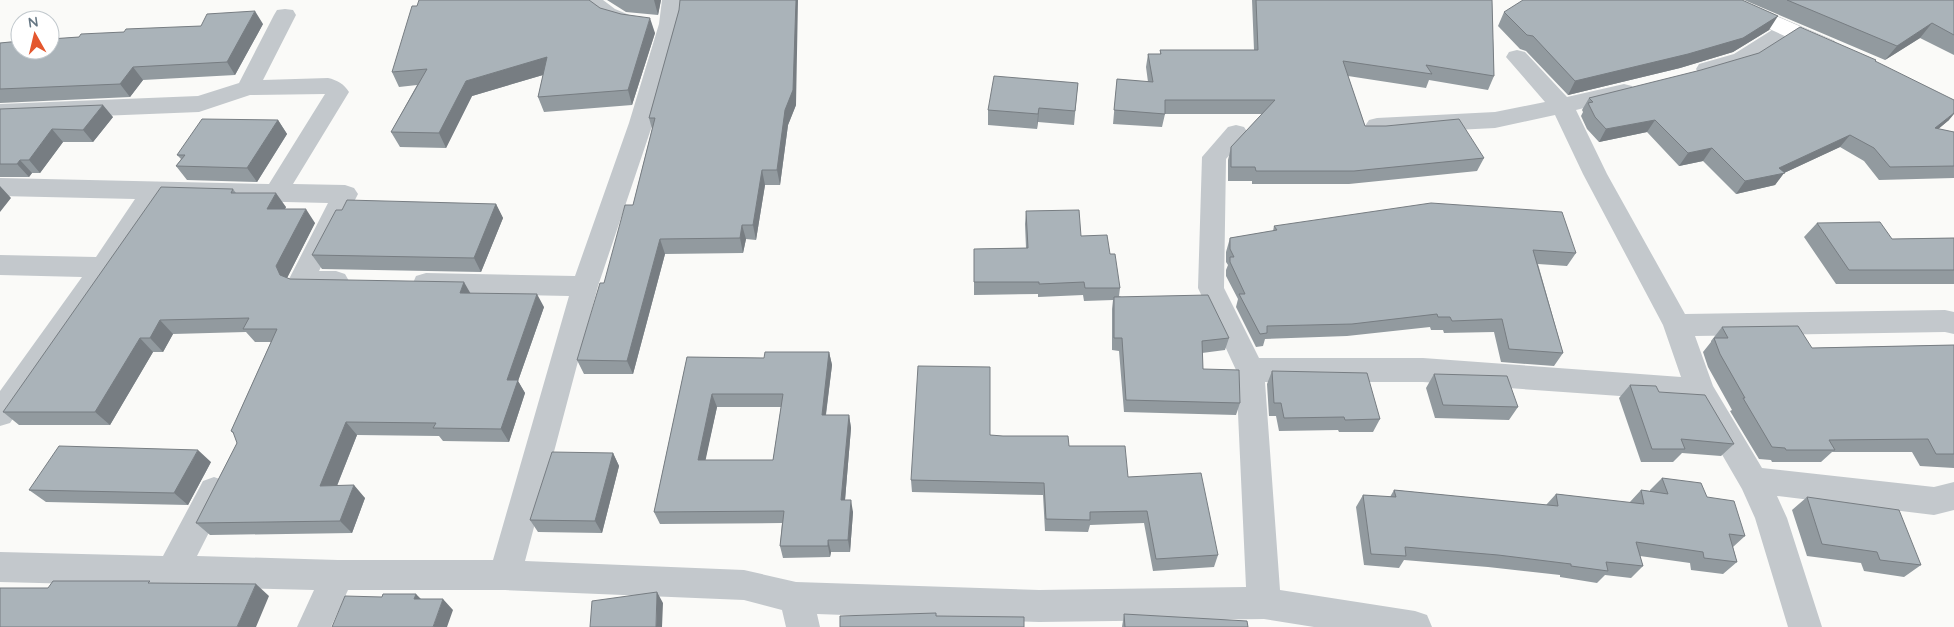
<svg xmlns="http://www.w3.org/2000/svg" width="1954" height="627" font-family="Quicksand,sans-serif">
<rect width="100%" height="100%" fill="#fafaf8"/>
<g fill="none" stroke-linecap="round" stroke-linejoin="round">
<g stroke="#b5babe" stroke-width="1">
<path id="major" d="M1710 0H1739L1834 41 1837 46 1834 51 1826 53 1818 51 1714 4Z"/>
</g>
<path fill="#c3c8cc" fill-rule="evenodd" d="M581 0H603L615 9 634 17 637 22 634 27C613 32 593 16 581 0Z
M662 0H684L681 24 653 123 598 286 525 561 744 570 796 582 1039 590 1246 587 1236 370 1198 288 1202 157 1228 127 1236 125 1244 127 1248 133 1226 159 1224 288 1259 358H1423L1681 377 1663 325 1583 174 1555 115 1495 128 1377 134 1369 132 1365 126 1369 120 1377 118 1495 112 1545 102 1506 57 1509 52 1517 50 1525 52 1567 97 1624 84 1632 86 1635 91 1632 96 1576 110 1607 174 1685 314 1945 310 1954 312V334L1945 332 1695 336 1713 386 1762 468 1934 487 1954 482V510L1934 515 1777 496 1787 518 1822 627H1788L1755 518 1742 489 1691 401 1423 382H1265L1280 590 1415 611 1427 615 1432 627H1314L1264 619 1039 622 817 614 820 627H786L782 610 744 600 505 590H348L331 627H297L314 590 0 582V552L163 556 203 481 214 477 225 481 230 491 197 556 338 560H493L569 296 426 293 416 290 413 283 416 276 426 273 575 276 629 123 659 24Z
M285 9 293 10 296 15 263 80 328 78C337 80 344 84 349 92L293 184 345 185 354 188 358 194 319 271H336L345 274 349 281 345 288C329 293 308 293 292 288L288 281 328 203 160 199 112 274 10 423 0 426V391L82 277 0 275V255L96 257 135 199 0 196V178L269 184 325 94 250 95 199 112 0 120V104L198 96 239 83 274 15 277 10Z
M1788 23 1796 25 1799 30 1796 35C1772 50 1728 82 1699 74L1696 69 1699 64 1734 54 1780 25Z"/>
<use href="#major" fill="#fff" fill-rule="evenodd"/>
</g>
<path fill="#929a9f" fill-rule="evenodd" d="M607 0H661L658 15 626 12Z
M1252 0H1492L1494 76 1488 90 1429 80 1426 88 1348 76 1365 126 1484 158 1477 171 1349 184H1252V181H1228V160L1231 147 1262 114H1165L1162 127 1113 124 1117 79 1148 82 1146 67 1148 54H1160V50H1254Z
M1744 0H1954V55L1920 38 1885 60Z
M600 8 655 33 632 105 544 112 538 97 543 75 472 96 446 148 400 147 391 132 417 85 399 87 392 72Z
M679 10 796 105 788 125 780 185H765L756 240 746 239 743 253 665 254 633 374H584L577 360 604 283 633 205 652 129 649 118Z
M1504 12 1769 30 1733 52 1680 68 1568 95 1526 51 1520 49 1498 26Z
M263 24 235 75 143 80 130 97 0 103V43L79 37 124 32 201 26Z
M1875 61 1949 120 1938 129 1954 132V178L1879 180 1864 161 1840 147 1784 173 1775 185 1736 194 1703 161 1679 166 1647 132 1599 142 1587 129 1581 116 1583 112 1582 110 1589 98Z
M1078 83 1074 125 1038 122 1037 129 988 125V110Z
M0 109 113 117 93 142H63L40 173H32L29 177H0Z
M278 120 287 134 257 182 187 180 176 166 181 159 177 155Z
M233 189 236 193 286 207 285 209 315 223 287 278 290 279 470 293 544 307 518 381 525 393 509 442 443 441 439 436 357 435 337 486 365 498 352 533 210 535 196 523 237 443 234 434 231 431 271 342H255L246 332 173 334 163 352H153L110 425H19L3 412Z
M496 204 503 218 481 272 322 269 312 255Z
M1026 211 1081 236 1110 254 1120 288 1119 296 1229 338 1225 350 1202 353 1203 369 1240 403 1236 415 1124 412 1119 351 1112 350V309L1113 300 1084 301 1083 295 1038 297V294L974 295V249L1026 248 1025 224Z
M1817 223 1892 239 1954 238V284H1836L1804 237Z
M1274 226 1576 253 1567 266 1538 264 1563 353 1554 366 1501 362 1494 332 1444 333 1443 330H1431L1430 327 1347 336 1265 339 1263 346 1256 347 1236 307 1238 299 1226 276V270L1228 265 1226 262V252L1230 238 1273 231Z
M1722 327 1812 348 1954 345V468L1920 466 1912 452H1832L1821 462H1772L1771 460 1759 459 1730 411 1732 410 1708 367 1703 352 1711 342V341Z
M829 352 832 365 826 415H849L851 428 845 500 853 512 850 552H831L830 557 783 558 780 546 782 523 660 524 654 512 687 357 764 358ZM717 407H781L773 460H705Z
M1272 371 1380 419 1373 432H1339L1338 430 1279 431 1276 416H1269L1267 384Z
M1434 374 1518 407 1509 420 1435 418 1426 388Z
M1630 385 1734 444 1721 456 1682 453 1673 462H1641L1619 398Z
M990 435 1069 446 1128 477 1218 555 1214 567 1153 571 1144 523 1090 525 1088 532 1045 531 1043 495 912 492 911 480Z
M613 453 619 466 602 533 538 532 530 520Z
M211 462 188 505 46 502 29 490Z
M1662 478 1707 497 1745 536 1733 547 1737 562 1723 574 1691 570 1690 563 1640 556 1643 566 1631 578 1605 575 1597 583 1560 577V575L1488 567 1404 560 1399 568 1364 565 1356 507 1363 495 1390 497 1394 490 1546 505 1556 494 1629 503 1641 490 1650 491V490Z
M1807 497 1921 565 1904 577 1864 571 1861 563 1807 556 1792 510Z
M1124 614 1248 627H1122Z"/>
<path fill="#777d82" d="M654 0H661L658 15Z
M796 0H798L796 105 788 125 780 185 777 170Z
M255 11 263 24 235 75 227 62Z
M1778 16 1769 30 1733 52 1680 68 1568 95 1575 81Z
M650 18 655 33 632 105 628 90Z
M1932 23 1920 38 1885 60 1897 46Z
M547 57 553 72 472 96 446 148 439 133 466 81Z
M133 67 143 80 130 97 120 84Z
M103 105 113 117 93 142 83 130Z
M1039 108 1038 122 1037 129 1038 114Z
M1954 113V114L1949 120 1924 141 1935 128Z
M278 120 287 134 257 182 247 168Z
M1655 120 1647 132 1599 142 1606 129Z
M52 129 63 142 40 173 29 160Z
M1850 135 1840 147 1784 173 1775 185 1736 194 1745 181 1779 168Z
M1712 148 1703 161 1679 166 1688 153Z
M20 160 32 173 29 177 17 164Z
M762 170 765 185 756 240 753 225Z
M0 186 11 198 0 212Z
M276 193 286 207 277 223 267 209Z
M496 204 503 218 481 272 474 258Z
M306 209 315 223 286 280 280 275 276 266Z
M742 225 746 239 743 253 740 238Z
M660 239 665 254 633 374 627 361Z
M464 282 472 296 460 293Z
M537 294 544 307 518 381 525 393 509 442 501 429 507 380Z
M160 320 173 334 163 352 150 338Z
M140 338 153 352 110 425 95 412Z
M829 352 832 365 824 428 822 415Z
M712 394 717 407 703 472 698 460Z
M849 415 851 428 844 512 841 500Z
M346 422 357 435 332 498 320 486Z
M198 450 211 462 188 505 174 493Z
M613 453 619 466 602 533 595 521Z
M354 485 365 498 352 533 340 521Z
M851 500 853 512 850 552 848 540Z
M828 540 831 552 830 557 828 546Z
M256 584 269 596 256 627H237Z
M657 592 663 603 662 627H656Z
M416 594 427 605 414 599Z
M443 599 453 610 447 627H433Z"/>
<path fill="#aab3b9" stroke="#777d82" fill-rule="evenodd" d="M419 0H589L600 8 621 14 650 18 628 90 538 97 547 57 466 81 439 133 391 132 427 69 392 72 412 6H417Z
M680 0H796L793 90 785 110 777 170H762L753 225H742L740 238 660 239 627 361 577 360 600 283H604L625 205H633L655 118H649L679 10Z
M1256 0H1492L1494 76 1426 65 1432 74 1343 61 1365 126H1386L1459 119 1484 158 1354 171H1256L1255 167H1231V147L1275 100H1165V114L1114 110 1117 79 1153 82 1148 54H1161L1160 50H1258Z
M1523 0H1742L1778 16 1743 38 1688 54 1575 81 1533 36 1527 35 1504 12Z
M1787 0H1954V35L1932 23 1897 46Z
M255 11 227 62 133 67 120 84 0 89V43L20 41V50H50V39L79 37 81 34 124 32 126 29 201 26 207 14Z
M1800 27 1876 60 1875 61 1954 100V113L1935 128 1954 132V166L1890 167 1874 148 1850 135 1779 168 1785 173 1745 181 1712 148 1688 153 1655 120 1606 129 1595 117 1588 103 1593 102 1589 98 1701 70 1759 53Z
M994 76 1078 83 1075 111 1039 108 1038 114 988 110Z
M103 105 83 130 52 129 29 160H20L17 164H0V109Z
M202 119 278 120 247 168 176 166 185 155H177Z
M161 187 233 189 231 193H276L267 209H306L276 266 280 275 290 279 464 282 460 293 537 294 507 380H518L501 429 433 428 436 423 346 422 320 486 354 485 340 521 196 523 237 443 233 432 231 431 277 329H243L249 318 160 320 150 338H140L95 412H3Z
M347 200 496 204 474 258 312 255 336 210H342Z
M1431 203 1562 212 1576 253 1533 250 1563 353 1509 349 1502 319 1452 321 1450 317H1438L1437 314 1352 324 1267 326V333L1260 334 1239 294H1245L1230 262V257H1234L1230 249V238L1277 230 1274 226Z
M1079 210 1081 236 1107 235 1110 254H1115L1120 288H1085L1084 282 1039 284V282H974V249L1028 248 1026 211Z
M1880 222 1892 239 1954 238V270H1849L1817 223Z
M1208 295 1229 338 1202 341 1203 369 1239 370 1240 403 1126 400 1122 338H1114V297Z
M1798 326 1812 348 1954 345V454H1936L1928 439 1829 440 1835 450H1786L1785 448 1772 447 1743 398H1745L1720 354 1714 338H1728L1722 327Z
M765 352H829L822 415H849L841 500H851L848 540H828V546H780L784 511 654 512 687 357 764 358ZM712 394H783L773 460H698Z
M918 366 990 367V435L1003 436H1068L1069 446H1125L1128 477 1201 473 1218 555 1156 559 1147 511 1090 512V520L1046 519 1044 483 911 480Z
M1272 371 1367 373 1380 419 1345 420 1344 417 1284 418 1281 403H1274Z
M1434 374 1507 376 1518 407 1443 405Z
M1630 385 1656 386 1659 392 1705 395 1734 444 1681 439 1685 449H1652Z
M59 446 198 450 174 493 29 490Z
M552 452 613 453 595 521 530 520Z
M1662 478 1701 483 1707 497 1734 501 1745 536 1729 534 1737 562 1704 558 1703 552 1636 542 1643 566 1606 562 1608 571 1571 566V564L1498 555 1405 547 1406 556 1371 554 1363 495 1396 497 1394 490 1558 506 1556 494 1644 504 1641 490 1668 494Z
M1807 497 1899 510 1921 565 1880 560 1877 552 1822 544Z
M53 581H150L148 583 256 584 237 627H0V588H48Z
M657 592 656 627H590L592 601Z
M383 594H416L414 599H443L433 627H332L345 596 382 597Z
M936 613V616L1024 617V627H840V616Z
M1124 614 1247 621 1248 627H1125Z"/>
<g transform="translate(35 35) rotate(352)"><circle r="24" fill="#ffffff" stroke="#c1c8cd"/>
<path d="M0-4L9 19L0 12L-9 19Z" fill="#e4572e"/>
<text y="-8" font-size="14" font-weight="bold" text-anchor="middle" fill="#657683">N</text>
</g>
</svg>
